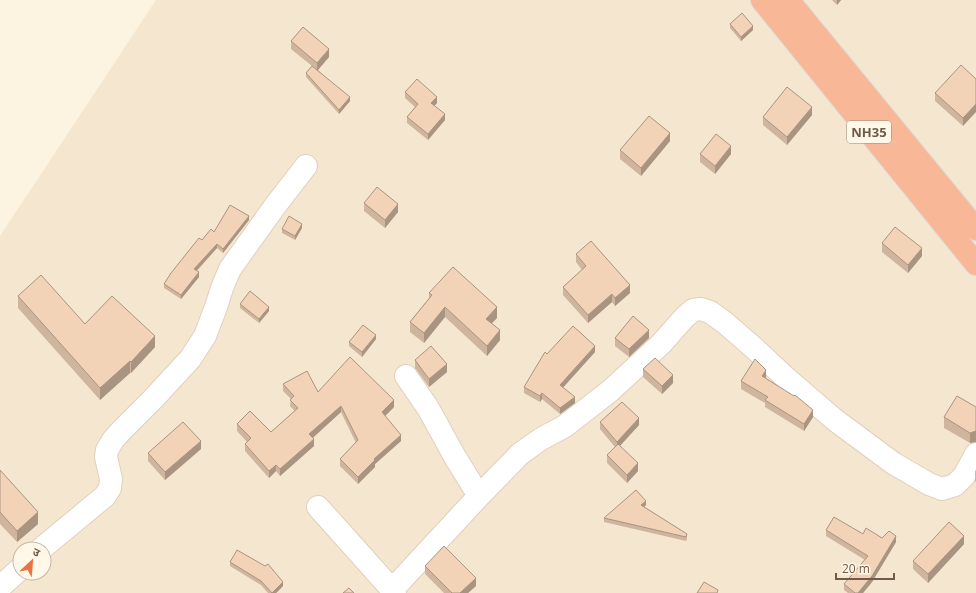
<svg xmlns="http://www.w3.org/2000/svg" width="976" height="593" font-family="'Open Sans','Noto Sans Devanagari',sans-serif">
<rect width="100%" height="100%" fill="#fcf4e1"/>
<path fill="#f4e6cf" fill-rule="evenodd" d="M156 0H976V593H0V236ZM20 549H44V573H20Z"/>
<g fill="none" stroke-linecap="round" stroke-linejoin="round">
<g stroke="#e0d0bd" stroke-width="24">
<path id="minor" d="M406 376 428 408 455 457 479 496
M318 507 395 593
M41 549 105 496 110 488 111 479 106 457 107 450 113 440 121 431 153 399 190 359 205 336 216 307 222 288 230 269 275 206 306 166
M0 587 20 569
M392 590 479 496 520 454 541 439 565 426 610 391 661 344 684 318 693 310 701 309 710 312 724 322 754 348 785 377 835 420 893 463 929 484 942 489 955 485 964 476 976 454"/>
</g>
<g stroke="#ddd7d3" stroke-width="24">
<path id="highway" d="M762 0 976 264
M788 0 976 229"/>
</g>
<use href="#minor" stroke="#fff" stroke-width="22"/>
<use href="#highway" stroke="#f8b796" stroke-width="22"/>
</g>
<path fill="#d0b59e" d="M832 0H841L837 5Z
M730 24 753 30 741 41 730 28Z
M291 41 329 57 318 70 350 101 339 114 306 77V73L312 66 291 49Z
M976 79 963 126 935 101V93Z
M405 92 437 103 434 106 445 120 428 140 407 123V117L415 107 405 98Z
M812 115 787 145 763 125V117Z
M670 141 641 176 620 159V150Z
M700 154H731L715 174 700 162Z
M364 203 398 212 385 228 364 211Z
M249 220 223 253 217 248 197 271 199 277 181 299 164 288V284L202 240 214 232Z
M302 228 295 240 282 233V229Z
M882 243 922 256 908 273 882 252Z
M576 254 630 293 615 306 612 302 588 323 563 295V287L582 270 576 262Z
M429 293 497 318 492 323 500 340 487 356 445 317 424 343 410 332V322L429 298Z
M18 296 85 324 155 347 131 373H130L100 400 18 308Z
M240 304 269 311 259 323 240 308Z
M615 338H649L629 357 615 346Z
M376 339 362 357 349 346V342Z
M595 352 563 387 575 403 560 414 542 399 540 402 524 393V387L547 354Z
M415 360 447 372 429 387 415 368Z
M643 369 673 383 662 394 643 377Z
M766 377V378L813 417 804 431 765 407V403L741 389V381Z
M283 384 394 407 385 416 401 441 375 464V467L358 484 340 466V459L356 443 341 412 313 438 314 446 280 476 276 471 269 478 245 451V444L247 442 237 431V424L271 432 295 411 290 406 291 399 283 391Z
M976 407 970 443 944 428V417Z
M600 422 639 425 620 446 638 471 627 483 607 463V455L615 447 600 429Z
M201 449 165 480 148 461V453Z
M0 470 38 524 17 542 0 524Z
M976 470V482L975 481V471Z
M646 505 644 507 687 534V539L686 541 604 522V518Z
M826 530 863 534 882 538 896 542 872 582 863 593H848L844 590V584L865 560 826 536Z
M964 544 928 583 913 569V561Z
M230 562 283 586 276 593H268L261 585 230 566Z
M425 566 476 586 468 593H444L425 574Z"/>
<path fill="#a99481" d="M837 0H841L837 5Z
M753 26V30L741 41V37Z
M329 49V57L317 71V63Z
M350 97V101L339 114V110Z
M437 97V103L431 109V103Z
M976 104V112L963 126V118Z
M812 107V115L787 145V137Z
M445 114V120L428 140V134Z
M670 133V141L641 176V168Z
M731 146V154L715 174V166Z
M398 204V212L385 228V220Z
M249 216V220L223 253V249Z
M302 224V228L295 240V236Z
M217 244V248L194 273V269Z
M922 248V256L908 273V265Z
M199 272V277L181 299V295Z
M630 285V293L615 306V298Z
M612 294V302L588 323V315Z
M269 307V311L259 323V319Z
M445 307V317L424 343V333Z
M497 307V318L486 329V319Z
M500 330V340L487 356V346Z
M649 330V338L629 357V349Z
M376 335V339L362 357V352Z
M155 336V347L131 373V362Z
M595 346V352L560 391V385Z
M130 361V373L100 400V388Z
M447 364V372L429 387V379Z
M766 370V377L762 383V376Z
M673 375V383L662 394V386Z
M542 393V399L540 402V396Z
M575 397V403L560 414V408Z
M394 400V407L382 419V412Z
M341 406V412L309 441V434Z
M813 410V417L804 431V424Z
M639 418V425L617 449V442Z
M976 431V442L970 443V433Z
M401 435V441L375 464V467L358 484V477L374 459Z
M314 439V446L280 476V469Z
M201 441V449L165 480V472Z
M638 463V471L627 483V475Z
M276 465V471L269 478V471Z
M646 501V505L641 510V505Z
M38 512V524L17 542V531Z
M896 536V542L872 582 863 593H858Z
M964 536V544L928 583V574Z
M476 578V586L468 593H460Z
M283 582V586L276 593H272Z"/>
<path fill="#f2d3b8" stroke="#a99481" d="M742 13 753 26 741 37 730 24Z
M303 27 329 49 317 63 291 41Z
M961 65 976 79V104L963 118 935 93Z
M312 66 350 97 339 110 306 73Z
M417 79 437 97 431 103 445 114 428 134 407 117 418 104 405 92Z
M787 87 812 107 787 137 763 117Z
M649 116 670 133 641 168 620 150Z
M716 134 731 146 715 166 700 154Z
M377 187 398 204 385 220 364 203Z
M230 205 249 216 223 249 217 244 194 269 199 272 181 295 164 284 171 273 199 238 202 240 211 229 214 232Z
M289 216 302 224 295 236 282 229Z
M895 227 922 248 908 265 882 243Z
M591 241 630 285 615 298 612 294 588 315 563 287 586 266 576 254Z
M453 267 497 307 486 319 500 330 487 346 445 307 424 333 410 322 432 295 429 293Z
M41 275 85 324 112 296 155 336 131 362 130 361 100 388 18 296Z
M250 291 269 307 259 319 240 304Z
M633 316 649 330 629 349 615 338Z
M363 325 376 335 362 352 349 342Z
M573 326 595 346 560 385 575 397 560 408 542 393 540 396 524 387 545 352 547 354Z
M431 346 447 364 429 379 415 360Z
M350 357 394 400 382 412 401 435 374 459 375 460 358 477 340 459 358 440 341 406 309 434 314 439 280 469 276 465 269 471 245 444 251 438 237 424 250 411 271 432 298 408 290 400 294 396 283 384 307 371 318 392Z
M655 358 673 375 662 386 643 369Z
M755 359 766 370 762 376 794 396 795 395 813 410 804 424 765 400 768 397 741 381Z
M957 396 976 407V431L970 433 944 417Z
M622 402 639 418 617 442 600 422Z
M183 422 201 441 165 472 148 453Z
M618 444 638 463 627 475 607 455Z
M0 470 38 512 17 531 0 512Z
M636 490 646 501 641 505 687 534 686 537 604 518Z
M834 517 863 534 866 528 882 538 889 531 896 536 872 576 858 593H855L844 584 868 556 826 530Z
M949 522 964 536 928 574 913 561Z
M444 546 476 578 460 593H452L425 566Z
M237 550 265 566 268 564 283 582 272 593 261 581 230 562Z
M704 582 718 590 717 593H697Z
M349 588 354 593H343Z"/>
<g text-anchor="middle" stroke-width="3" stroke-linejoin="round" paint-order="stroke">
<rect fill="#fff7e7" stroke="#9d8978" stroke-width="1" x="847" y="121" width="44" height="22" rx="3"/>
<g font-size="13" font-weight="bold" fill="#735a48">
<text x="869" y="137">NH35</text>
</g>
</g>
<g transform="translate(32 561) rotate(26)"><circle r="19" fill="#fff7e7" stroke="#c7b8a7"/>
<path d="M0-3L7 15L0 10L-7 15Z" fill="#e87444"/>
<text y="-6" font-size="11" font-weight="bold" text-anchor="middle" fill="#735a48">उ</text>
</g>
<path d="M836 573v6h58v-6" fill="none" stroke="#735a48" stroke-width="2"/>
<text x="842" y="573" font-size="12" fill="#735a48" stroke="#fff7e7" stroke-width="3" paint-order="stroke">20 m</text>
</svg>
